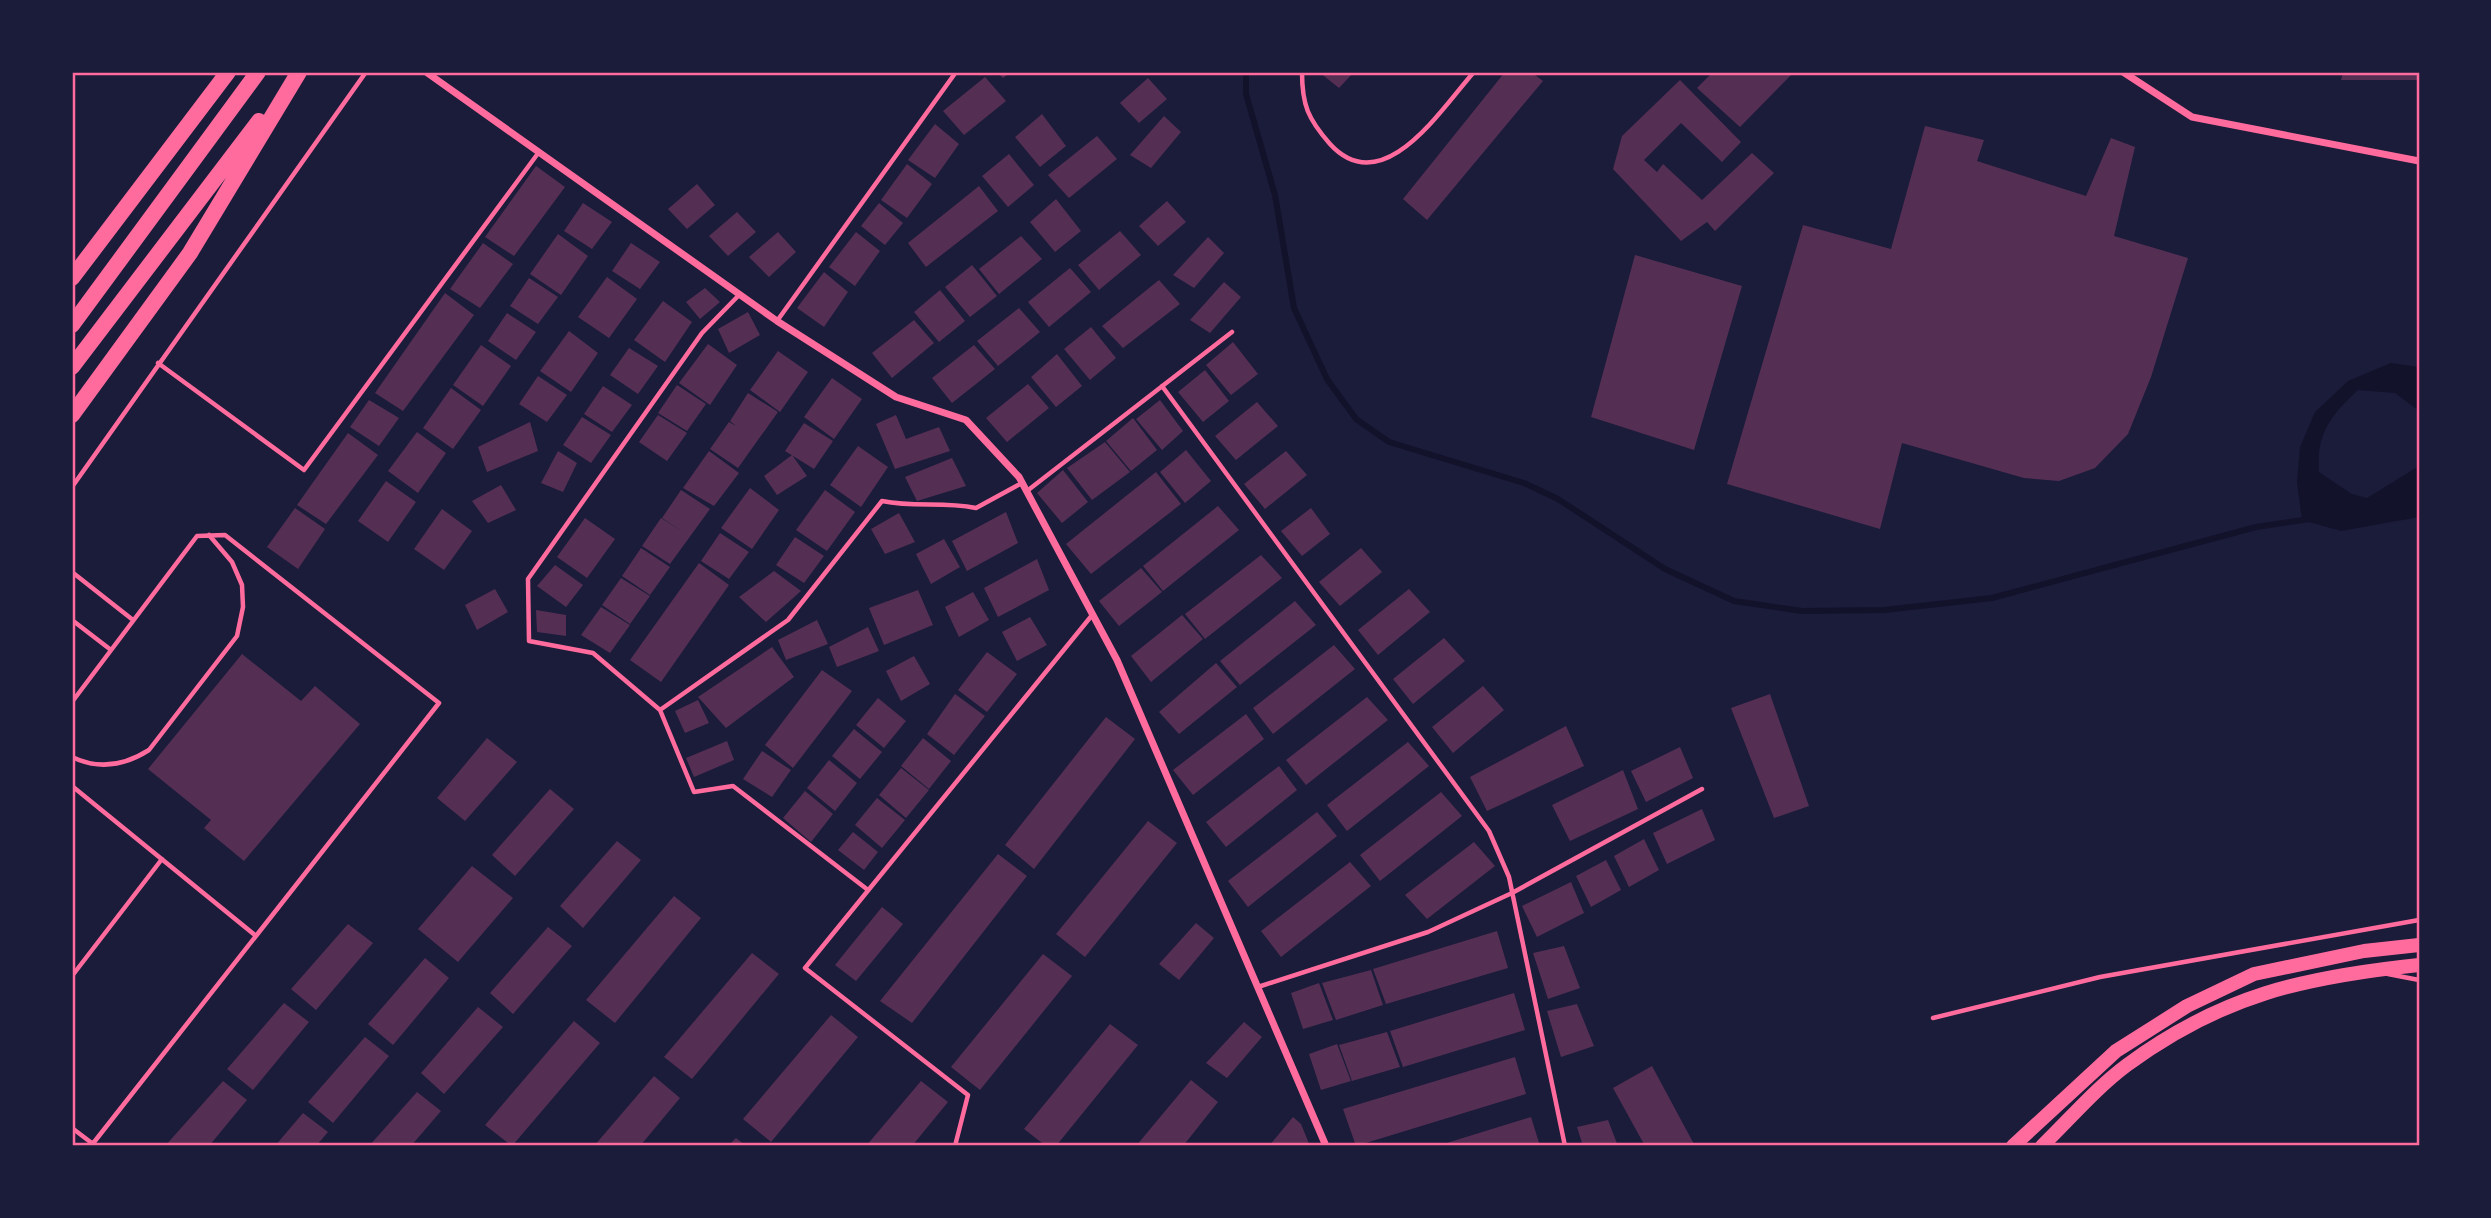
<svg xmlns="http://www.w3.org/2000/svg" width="2491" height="1218" font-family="Bitter,serif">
<rect width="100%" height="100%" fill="#1b1b3a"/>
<path fill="#12122b" d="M2391 363 2419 367V411L2395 393 2358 390C2331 415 2316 434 2319 472L2352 494 2367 498 2419 466V517L2341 531 2302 520 2297 482 2300 447 2315 412 2348 381Z"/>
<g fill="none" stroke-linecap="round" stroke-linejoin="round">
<path stroke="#12122b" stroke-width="6" d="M1246 72V94L1275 195 1294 308 1327 379 1356 419 1389 442 1524 483 1558 499 1665 569 1734 601 1802 611 1884 610 1992 598 2256 527 2310 519"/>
</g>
<path fill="#542f53" d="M997 72H1011L1003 78Z
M1319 72H1354L1339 88Z
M1505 72H1531L1543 81 1427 220 1403 199Z
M1713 72H1794L1740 127 1697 88Z
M2343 72H2419V80H2341Z
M985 77 1006 101 964 135 943 111Z
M1148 78 1167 99 1139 123 1120 103Z
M1680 80 1741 142 1722 162 1681 123 1644 160 1657 172 1663 164 1702 200 1752 153 1774 173 1715 231 1707 222 1681 241 1613 169 1622 136Z
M1042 114 1066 146 1040 167 1015 137Z
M1164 116 1181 132 1151 168 1130 155Z
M935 124 959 144 935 178 908 160Z
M1925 126 1984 140 1977 161 2086 196 2111 138 2135 147 2114 236 2188 258 2151 377 2128 434 2095 468 2059 481 2024 478 1902 443 1880 529 1727 484 1803 225 1891 249Z
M1097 136 1117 159 1069 198 1048 175Z
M1009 154 1034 185 1008 207 982 176Z
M907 164 932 184 907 218 881 200Z
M536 166 565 187 514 256 485 237Z
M697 184 715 205 687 229 668 209Z
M979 186 998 211 926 267 908 243Z
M1056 199 1081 231 1055 252 1030 222Z
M1167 201 1186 222 1158 246 1139 226Z
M583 203 612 222 592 249 564 231Z
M879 203 903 223 885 245 861 226Z
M737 212 756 232 728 256 709 236Z
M1120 231 1141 255 1099 290 1078 265Z
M778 232 796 252 769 277 749 257Z
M856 232 880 251 855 286 829 267Z
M558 234 588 256 561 295 530 274Z
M1021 236 1042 259 999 294 979 269Z
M1208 237 1224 253 1194 288 1173 275Z
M483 243 513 264 480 308 450 289Z
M631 243 660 262 640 289 612 271Z
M1635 255 1742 286 1694 450 1591 417Z
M972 265 997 296 970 317 945 287Z
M1070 268 1091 292 1049 327 1028 302Z
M824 272 848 292 824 327 797 308Z
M607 277 637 299 609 338 578 317Z
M529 278 558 297 538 324 510 306Z
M1159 280 1180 304 1123 348 1102 326Z
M1224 282 1241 297 1210 333 1190 320Z
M705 288 720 302 700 319 686 302Z
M940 290 965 321 939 342 914 312Z
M445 293 474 315 403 411 375 393Z
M663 301 692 322 665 362 634 340Z
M1019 308 1040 332 998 366 977 341Z
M748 312 760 335 729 353 718 329Z
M507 313 536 332 516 360 488 341Z
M914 320 934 343 892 378 872 353Z
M1091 327 1116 358 1090 380 1064 349Z
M569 331 598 353 571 392 540 371Z
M1233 342 1258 374 1231 395 1206 365Z
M708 344 737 365 710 405 679 383Z
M481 345 511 366 483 406 453 385Z
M974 345 995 369 952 403 932 378Z
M629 348 658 366 638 394 610 375Z
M778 351 808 372 780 412 750 390Z
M1057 354 1082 386 1056 407 1031 377Z
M1205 370 1229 401 1203 422 1178 392Z
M538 376 567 395 547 422 519 404Z
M832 378 862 399 834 439 804 417Z
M1028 384 1049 408 1007 442 986 418Z
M677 385 706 404 687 431 658 413Z
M603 386 632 405 612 432 584 414Z
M451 388 481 410 453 449 423 428Z
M748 393 778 412 738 468 710 449 729 422 736 426 730 421Z
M369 400 399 418 379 446 350 427Z
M1160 400 1183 431 1162 450 1136 419Z
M1257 402 1278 426 1236 460 1215 436Z
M658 415 687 433 667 461 639 442Z
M896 415 906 439 939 427 950 451 895 469 876 424Z
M582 417 611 435 591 463 563 445Z
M1133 418 1157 450 1131 471 1106 441Z
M530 422 538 451 487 472 478 447Z
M804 423 833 441 814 469 785 451Z
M417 432 446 453 418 493 388 471Z
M348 433 378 455 326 524 297 505Z
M1105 442 1130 472 1092 500 1067 468Z
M858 446 888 467 861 507 830 485Z
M1186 450 1211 481 1185 503 1160 472Z
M558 451 577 463 563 492 541 483Z
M709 451 739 473 714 506 683 488Z
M1286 451 1307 475 1265 509 1244 484Z
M792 455 807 476 777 495 764 476Z
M952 458 966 486 917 501 905 477Z
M1063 470 1088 502 1062 523 1037 493Z
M1156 472 1181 504 1091 574 1066 544Z
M386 481 416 502 388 542 358 521Z
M501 485 516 510 488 523 472 501Z
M750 488 779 510 752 549 721 528Z
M681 490 710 509 670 564 642 546 661 518 683 532 662 518Z
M825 490 855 512 827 551 796 530Z
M1218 506 1239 530 1163 591 1143 566Z
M295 508 325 529 298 569 267 547Z
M1311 508 1330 534 1302 556 1281 531Z
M442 509 472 531 444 570 414 549Z
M1006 512 1018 543 967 571 952 541Z
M899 513 915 542 885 554 871 529Z
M585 518 615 539 587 578 557 557Z
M720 533 749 552 729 579 701 561Z
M795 537 824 556 804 583 776 565Z
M944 539 960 567 931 584 916 554Z
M641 548 670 567 650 595 622 576Z
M1361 548 1382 572 1340 606 1319 582Z
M1261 555 1282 578 1205 639 1185 614Z
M1037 559 1049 590 998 617 984 588Z
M699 563 729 585 661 682 630 660Z
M555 565 583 585 566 607 537 586Z
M1141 568 1162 592 1119 626 1099 601Z
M774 571 801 591 766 622 739 597Z
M621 578 650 596 630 624 602 605Z
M495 589 508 612 477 630 465 605Z
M1409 589 1430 612 1378 655 1358 630Z
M918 590 933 625 884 645 869 608Z
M973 592 989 620 959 637 945 607Z
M1295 601 1316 625 1240 685 1220 661Z
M601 607 630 625 610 653 581 635Z
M536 610 566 615V636L537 632Z
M1182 615 1203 639 1151 682 1131 656Z
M1030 617 1047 645 1017 661 1002 632Z
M817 620 828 644 786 660 778 640Z
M868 627 879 651 837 667 829 647Z
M1444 638 1465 661 1413 704 1393 679Z
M1334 645 1355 669 1273 734 1253 708Z
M772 647 794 677 726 728 698 697Z
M987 652 1017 674 987 712 958 690Z
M242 654 301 701 315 686 360 724 244 861 204 828 211 820 148 769Z
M914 656 930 684 901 701 886 671Z
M1216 663 1237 687 1179 734 1159 712Z
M822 670 852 691 793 768 765 745Z
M1483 686 1504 710 1453 753 1432 727Z
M955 694 985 716 954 755 927 734Z
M1770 694 1809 806 1774 818 1731 708Z
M1367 697 1388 720 1306 785 1286 760Z
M878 698 906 721 884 748 856 725Z
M698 700 709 723 685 733 675 711Z
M1246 714 1264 739 1193 795 1173 770Z
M1106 717 1135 739 1034 869 1005 845Z
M1566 726 1584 766 1487 811 1470 777Z
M854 729 882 752 860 779 832 756Z
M487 738 517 762 465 821 437 798Z
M923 738 951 761 929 789 901 766Z
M727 741 734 760 694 777 686 758Z
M1408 742 1429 766 1347 831 1327 805Z
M1680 747 1693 778 1646 802 1631 771Z
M762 751 791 770 772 797 743 779Z
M829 760 857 783 835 811 807 788Z
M1279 766 1297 790 1226 847 1206 822Z
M901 768 929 790 906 818 879 795Z
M1623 770 1638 809 1570 841 1552 805Z
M550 789 574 809 515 876 492 855Z
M805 791 833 814 811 842 783 818Z
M1441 792 1462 816 1380 881 1360 855Z
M877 798 905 820 882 848 855 825Z
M1702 809 1715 840 1667 864 1653 833Z
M1317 812 1337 836 1248 907 1228 881Z
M1148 821 1177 843 1085 957 1056 934Z
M853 832 878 852 864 870 838 850Z
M1644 839 1659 870 1629 887 1614 856Z
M617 841 641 860 583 928 560 906Z
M1474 842 1495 866 1427 919 1405 895Z
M998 854 1027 876 912 1023 880 1001Z
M1606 860 1621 890 1591 907 1576 876Z
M1350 862 1371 886 1281 957 1261 931Z
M472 866 513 898 458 962 418 929Z
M1571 882 1584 913 1537 937 1522 906Z
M674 896 701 918 615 1023 586 1000Z
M882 907 903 924 856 981 835 965Z
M1196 923 1214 938 1179 980 1159 964Z
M348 924 373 943 316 1010 291 989Z
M548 927 572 946 513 1014 490 993Z
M1497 931 1508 968 1386 1004 1373 969Z
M1564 946 1580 988 1548 999 1533 953Z
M752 953 779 974 692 1079 664 1057Z
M1043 954 1072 976 980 1090 951 1067Z
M425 958 449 978 393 1045 368 1024Z
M1371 970 1383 1005 1336 1020 1322 983Z
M1319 983 1333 1020 1303 1029 1291 993Z
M1514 993 1525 1030 1403 1067 1390 1031Z
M284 1003 309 1022 253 1090 227 1069Z
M1577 1004 1594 1046 1561 1057 1547 1011Z
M478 1007 503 1027 444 1094 421 1073Z
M831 1015 858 1037 771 1142 743 1119Z
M574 1021 600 1043 512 1146 485 1125Z
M1244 1022 1262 1037 1227 1078 1206 1063Z
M1110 1024 1138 1045 1056 1146H1046L1024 1129Z
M1387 1032 1400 1067 1352 1081 1339 1045Z
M365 1037 389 1056 333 1123 308 1102Z
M1337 1044 1351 1081 1321 1090 1309 1054Z
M1515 1057 1526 1094 1356 1146 1343 1109Z
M1652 1066 1695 1146H1645L1613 1088Z
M654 1076 680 1098 640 1146H594Z
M1191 1080 1218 1102 1183 1146H1136Z
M223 1081 247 1100 209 1146H165Z
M921 1081 948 1102 912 1146H866Z
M417 1092 441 1111 411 1146H369Z
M303 1113 328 1132 316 1146H275Z
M1293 1117 1301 1124 1310 1146H1269Z
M1531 1117 1540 1146H1437Z
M1608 1120 1618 1146H1583L1577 1127Z
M736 1138 746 1146H728Z"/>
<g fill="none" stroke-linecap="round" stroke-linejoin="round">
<path stroke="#ff6b9d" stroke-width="4.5" d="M1302 72C1302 105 1308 119 1330 144 1383 202 1441 109 1474 72
M740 294 702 333 528 579 529 641 593 653 660 710 694 792 733 786 868 890
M777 321 956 72
M158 363 304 470 539 152
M1162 386 1489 831 1509 877 1565 1146
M72 487 366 72
M1027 491 1232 332
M72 572 133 620
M72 620 111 650
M72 702 197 536 225 535 439 703 91 1146
M660 710 788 620 882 501C916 508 942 501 976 508L1022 483
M72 757C99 770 124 766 149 750L237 636 243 607 242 585 232 562 209 535
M72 786 256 936
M2388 974 2419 980
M72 976 162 859
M1258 987 1428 932 1512 893 1702 789
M1933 1018 2100 977 2419 920
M72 1128 93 1144
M955 1146 968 1095 805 968 1093 614"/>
<path stroke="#ff6b9d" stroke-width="7" d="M426 72 777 321 896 397 966 420 1019 477 1117 660 1326 1146
M2123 72 2192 117 2419 161"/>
<path stroke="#ff6b9d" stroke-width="14" d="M2013 1146 2116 1051 2187 1006 2254 974 2364 951 2419 945
M2042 1146C2069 1120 2096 1088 2127 1065 2222 995 2304 977 2419 965"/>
<path stroke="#ff6b9d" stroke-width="16" d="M72 278 228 72
M72 325 258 72
M72 367 259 121
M72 415 190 253 299 72"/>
</g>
<rect width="2491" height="1218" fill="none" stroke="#1b1b3a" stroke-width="147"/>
<rect x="74" y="74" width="2344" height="1070" fill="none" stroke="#ff6b9d" stroke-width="2.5"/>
</svg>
